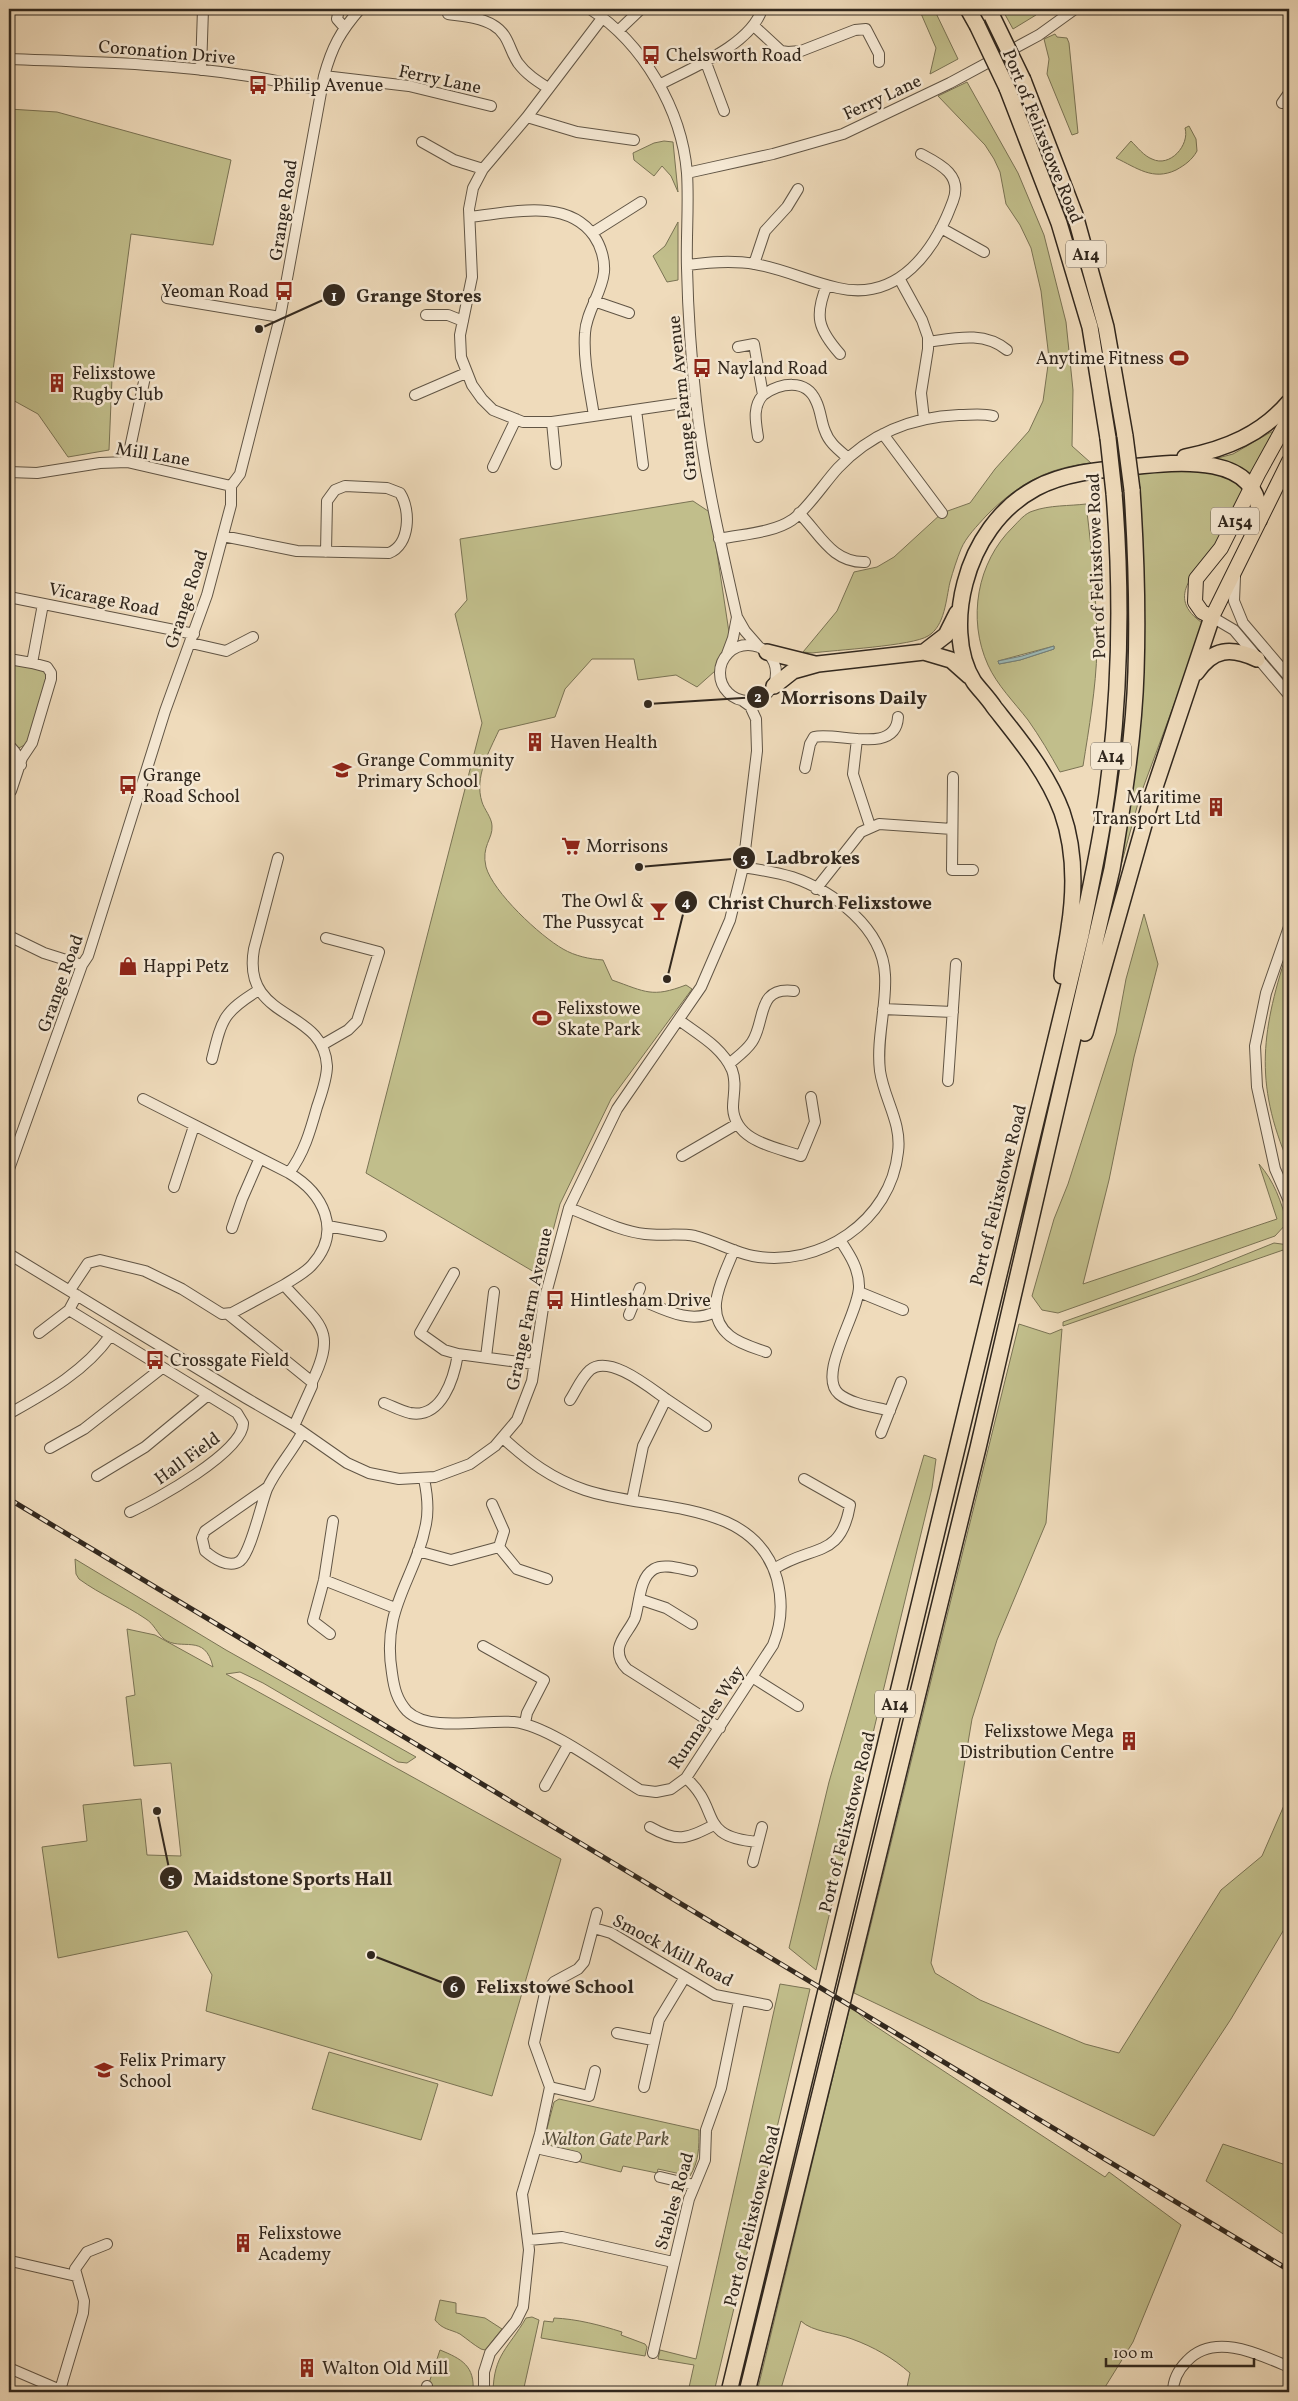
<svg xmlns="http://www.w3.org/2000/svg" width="1298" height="2401" font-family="Vollkorn,serif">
<rect width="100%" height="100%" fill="#efdbbb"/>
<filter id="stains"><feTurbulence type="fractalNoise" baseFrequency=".004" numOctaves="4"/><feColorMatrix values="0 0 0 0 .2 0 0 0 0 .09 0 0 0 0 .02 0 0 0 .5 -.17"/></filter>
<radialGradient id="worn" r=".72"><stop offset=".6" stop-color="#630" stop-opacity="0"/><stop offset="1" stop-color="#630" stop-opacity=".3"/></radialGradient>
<path fill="#c1be8b" stroke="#7a7354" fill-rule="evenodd" d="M919 9H934L958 59 930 74 936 48Z
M1002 9H1033L1036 15 1013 29Z
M1055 34 1057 37 1067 38 1069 43 1078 133 1072 135 1047 74 1049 59 1044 39Z
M967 82 1018 173 1044 235 1066 322 1073 390 1072 446 1091 463C1046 468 1018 484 986 516 977 526 966 537 961 549 957 559 953 571 950 582 946 599 945 626 928 636 912 646 835 650 812 653L803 652 837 611 854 572 877 567 894 557 942 513 970 503 995 469 1029 431 1043 401 1049 358 1041 291 1031 248 1020 225 1006 204 1000 172 994 159 985 145 938 96Z
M9 109 57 112 231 160 213 245 131 234 112 378 109 450 68 457 38 414 9 398Z
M1189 126 1196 139 1197 151C1192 160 1185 165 1176 170 1153 181 1137 168 1116 158L1131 141C1137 147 1144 156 1152 159 1170 168 1190 145 1185 128Z
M664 141 673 142 678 192 671 176 662 166 654 176 634 160 633 153 654 143Z
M678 222V280L667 282 653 256 665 246Z
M1271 432H1276L1251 479 1217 461 1218 458 1233 454Z
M1186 470C1208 471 1231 475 1246 492 1237 509 1229 527 1218 543 1200 570 1161 596 1204 624L1140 796 1109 909 1142 571 1138 473Z
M693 501 711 513 730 639 718 659 715 671 697 687 676 675 638 680 634 659H592L565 689 555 717 499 730C489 752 474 777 482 802 484 809 492 818 492 826 493 839 481 846 486 867 493 892 540 936 563 949 575 956 589 959 603 960L612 980C646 992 652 998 686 985L692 989 611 1099 560 1204 541 1276 366 1173 482 723 455 614 467 600 460 539Z
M1086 504C1092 552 1097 601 1097 649 1096 688 1089 728 1083 766L1060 772C1050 754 1040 737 1028 720 1014 702 997 685 988 665 967 619 977 562 1013 527 1018 522 1025 513 1033 511 1049 505 1070 506 1086 504ZM1054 646V649L1020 660 999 664 998 661Z
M9 662 41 667 48 676 28 743 19 748 9 740Z
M1144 914 1158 964 1134 1057 1109 1180 1083 1284 1277 1219 1259 1164C1274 1181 1281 1201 1287 1223L1275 1236 1058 1313 1042 1310 1032 1296 1054 1219 1068 1184 1116 1033 1126 979Z
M1289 946V1164C1253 1081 1262 1029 1289 946Z
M1274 1243 1289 1245V1248L1063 1326V1322L1195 1275Z
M1019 1324 1050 1334 1062 1329 1046 1523 997 1640 972 1719 931 1963 935 1973 980 2000 1085 2044 1119 2053 1221 1890 1262 1856 1289 1794V1921L1231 2019 1154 2136 854 1993Z
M924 1455 936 1459 932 1488 816 1970 789 1948 829 1782Z
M75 1559 226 1650 416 1757 407 1763 398 1762 263 1683 240 1672 226 1674 561 1859 492 2096 206 2011 212 1975 187 1931 58 1958 42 1847 87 1841 83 1805 141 1799 147 1855 181 1856 171 1763 134 1766 126 1697 135 1695 127 1629 155 1635 213 1667C205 1632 181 1652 164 1639 157 1633 154 1624 146 1619 124 1604 101 1595 79 1579L76 1574Z
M780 1984 810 1989 714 2392H688L694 2365 658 2359 660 2350 696 2359Z
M850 2006 866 2020 1105 2177 1109 2172 1181 2225 1133 2342 1102 2392H924L907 2387 910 2373C893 2358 874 2347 852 2339 837 2333 812 2332 801 2321L780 2392H757Z
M329 2052 438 2084 421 2140 312 2109Z
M559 2099 699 2130C699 2148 699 2161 690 2176L658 2169 657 2173 623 2166 621 2172 577 2161 546 2145 544 2140 554 2102Z
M1223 2144 1289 2166V2238L1206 2181Z
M440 2300 456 2303V2313L485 2318 502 2329 485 2350 481 2349C474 2345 467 2339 460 2334 450 2329 443 2330 435 2320Z
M532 2317 539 2320 523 2392H493C494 2354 508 2349 526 2318Z
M554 2318C577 2319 600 2325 622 2332L621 2335 645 2344 647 2347 645 2356 541 2338 544 2321 553 2322Z
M440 2350C462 2359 475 2366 473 2392H426Z"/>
<path fill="#9cb9b7" stroke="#727f7a" d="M1054 646V649L1020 660 999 664 998 661 1022 656Z"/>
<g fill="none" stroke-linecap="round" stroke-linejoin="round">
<g stroke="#615545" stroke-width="12">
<path id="minor" d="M339 9 337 19 344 27
M590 9C643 43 682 110 687 173 689 205 686 237 687 268 688 312 691 357 696 401 704 474 721 545 737 617L745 631 759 647
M448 14C462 16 480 17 493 25 509 34 509 50 518 63 526 74 537 81 548 88
M603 17 527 117 483 169 473 188 469 209 472 277 460 335 461 357 472 385 482 399 493 410 523 422H552L696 401
M754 26 781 51 788 52 801 51 855 30 866 29 879 54V62
M618 31 641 9
M9 59C86 62 165 63 242 75 268 78 294 85 320 90
M705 60 724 111
M201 70 203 9
M324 76 409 86 491 106
M659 85C691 68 751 45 762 9
M1282 103 1289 93
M527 117 577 132 634 140
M422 142 454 160 483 169
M687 173 773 154 843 134 950 83 1039 35 1075 9
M470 217C509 213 567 197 594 236 601 246 605 260 604 272 602 293 586 312 585 333 583 361 590 389 594 416
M941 228 984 252
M592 233 641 202
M754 264 765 231 787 207 798 189
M687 265C710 262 732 260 755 264 784 269 810 282 838 288 899 302 935 250 953 201 963 175 940 164 921 154
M899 278 922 320 928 337V349L921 393 924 419
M827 285C814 316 818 329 840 354
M167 298 280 317
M594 301 629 313
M426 315H448L463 321
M928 342C956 338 984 331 1007 350
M738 347 754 344 763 395C752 407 756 423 758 437
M415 395 466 373
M763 395C780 383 806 378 816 401 821 411 821 422 825 431 829 443 839 450 848 458
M636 410 643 465
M552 422 556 464
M883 434 942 513
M127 462 145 377
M493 467 516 419
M9 472 37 473 100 463 127 462 231 486
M799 513C820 534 832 563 865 562
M223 536 297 551 389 553C410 545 411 510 400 493L387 488 345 486 335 490 327 501 326 552
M719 539C742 534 773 533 792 520 806 511 825 482 838 468 870 434 912 417 959 415 971 415 982 413 993 416
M1235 577 1234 601 1243 623 1289 677
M9 597 194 634
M1212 617 1234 630 1289 695
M191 643 226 651 253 637
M720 673a28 28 0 1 1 56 0a28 28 0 1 1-56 0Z
M727 654 733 638 737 617
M9 659 32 663
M857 739 853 774 870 826
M9 745 15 752 21 765
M805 768 810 744 814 737C836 731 896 756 898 717
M953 777 952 870H973
M11 791 22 758 32 743 51 679V673L47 667 32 663 43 604
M278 858 254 949C241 1022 324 1007 327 1066 327 1079 321 1095 317 1107 310 1132 304 1153 289 1173
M816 889 861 832 879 824 952 829
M1289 927 1266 993 1255 1046 1257 1087 1275 1169 1289 1201
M9 936 44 953 82 965
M883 1009 953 1012
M679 1020C699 1035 722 1047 732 1070 737 1083 733 1095 733 1108 735 1142 776 1147 801 1156L815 1122 811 1097
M322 1045 348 1030 357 1021 379 952 326 938
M212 1059C222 1019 223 1012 259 990
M729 1064C737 1057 746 1051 752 1042 766 1021 756 986 794 991
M948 1081 956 964
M143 1099 289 1173C323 1193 343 1231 312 1265 305 1273 293 1279 284 1285
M682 1156 737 1124
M9 1169 82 965 88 956 165 711 207 595 231 505V486L240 474 280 317 324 76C332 47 340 32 360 9
M174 1187 194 1126
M569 1208C593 1217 619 1231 645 1234 662 1236 679 1233 695 1236 715 1241 733 1252 753 1256 820 1268 891 1221 898 1152 902 1123 884 1099 880 1071 876 1039 887 1006 885 975 883 928 833 891 792 877 776 872 760 870 743 867
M328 1226 381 1236
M232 1228 242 1199 259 1160
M840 1240C849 1254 859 1268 859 1286 860 1312 816 1375 839 1394 851 1404 875 1407 890 1411
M734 1250C724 1277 701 1313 730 1336 740 1344 755 1348 766 1352
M9 1254 246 1398 294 1426 347 1463 369 1473 399 1479 435 1477 470 1464 495 1446 517 1420 532 1381 544 1301 569 1208 617 1109 701 987 730 920 743 867 757 751 756 719 750 706 743 701
M454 1273 420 1333 444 1350 458 1354 534 1364
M70 1290 88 1263 100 1260 145 1271 182 1289 222 1314 232 1313 284 1285C319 1325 338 1328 312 1382
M859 1292 903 1310
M636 1298C662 1308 688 1325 715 1312
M69 1310 237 1413 243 1423C245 1451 154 1501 130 1512
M228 1314 312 1382V1386L294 1426
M629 1315 640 1288
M39 1333 69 1310 77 1295
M486 1357 494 1292
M666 1399 706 1426
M570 1400C576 1391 581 1378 590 1370 609 1354 649 1387 666 1399L643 1446 632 1500
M384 1403C392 1406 401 1411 410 1413 442 1419 454 1378 458 1354
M12 1412C48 1392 86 1370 110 1336
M881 1433 901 1382
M50 1448 84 1429 162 1368
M97 1476 145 1447 208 1395
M424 1479C427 1493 429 1509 426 1524 415 1581 381 1607 392 1673 394 1688 397 1700 407 1711 430 1733 484 1719 514 1722 548 1725 609 1771 640 1790L656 1792 671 1789 686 1778 773 1645C782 1623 783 1602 777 1579 754 1497 649 1512 585 1490 552 1479 528 1461 503 1438
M268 1487 205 1531 202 1538 205 1551C213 1558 229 1569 240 1561 251 1552 261 1504 267 1489 276 1469 292 1452 302 1433
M492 1504 504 1531 499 1547
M418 1551 451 1560 499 1547 517 1569 547 1579
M774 1569C813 1544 841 1559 850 1505L804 1479
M692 1571C681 1569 664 1563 654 1569 639 1578 640 1602 635 1618 631 1628 621 1637 619 1648 618 1657 621 1663 627 1669L720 1728
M324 1580 395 1608
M639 1599 666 1608 692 1624
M330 1634 313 1621 324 1580 333 1521
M483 1646 544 1680 527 1713 525 1723
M752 1677 798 1706
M686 1778C722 1810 696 1837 758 1842
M545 1786 568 1745
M650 1827C678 1843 686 1839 714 1825
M753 1862 762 1827
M594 1928 611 1933 715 1995 767 2005
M617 2033 653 2040
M550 2087 589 2096 595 2071
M644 2087 659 2020 685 1977
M536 2148 576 2157
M660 2177 694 2185
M529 2240 562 2237 673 2262
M15 2262 76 2276
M653 2353 689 2199 705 2160 706 2130 721 2088 739 2001
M9 2368 65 2392
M60 2390 83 2313 84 2301 75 2269 87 2252 107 2244
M426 2392 427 2386
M484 2392V2372L490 2353 516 2321 523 2307 529 2250 522 2194 540 2134 550 2087 534 2043 545 1993 554 1982 578 1969 584 1962 597 1913
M1173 2392C1173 2380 1178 2370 1187 2361 1214 2332 1259 2354 1289 2367"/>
</g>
<g stroke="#32281e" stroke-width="16">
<path id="major" d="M1289 418 1258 474 1221 548 1196 579 1195 602 1202 612 1212 617 1289 461"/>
</g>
<g stroke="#32281e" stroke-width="18">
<path id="highway" d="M968 9 977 25
M1023 80 1075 215 1106 327 1125 436
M1007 88 1059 223 1090 327 1108 438
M1185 457C1226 449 1262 434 1289 402
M767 652 815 664
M924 652 946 635 957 613
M1196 673C1213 648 1231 647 1257 659
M774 686 793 671 818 664 924 652 951 660 969 676
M1062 976C1063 960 1067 944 1069 928 1075 890 1075 849 1062 812 1047 772 1020 740 994 707 988 698 980 690 974 682 956 654 957 613 965 583 975 544 999 508 1036 488 1064 473 1098 470 1130 467 1174 462 1263 451 1259 520
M1085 1033 1153 793 1212 617
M729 2392 1081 935C1088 899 1096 863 1102 827 1120 716 1123 604 1114 493
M747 2392 978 1448 1112 869C1123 804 1134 738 1136 672 1138 611 1136 550 1132 490"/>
</g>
<use href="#minor" stroke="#f5e8d3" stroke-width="10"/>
<use href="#major" stroke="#efdbbb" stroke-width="14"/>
<use href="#highway" stroke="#efdbbb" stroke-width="15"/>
<g stroke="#32281e" stroke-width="5">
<path id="rail" d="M9 1499 1289 2270"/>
</g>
<use href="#rail" stroke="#f5e8d3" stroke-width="3" stroke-dasharray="9" stroke-linecap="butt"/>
<g stroke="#32281e" stroke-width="18" stroke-linecap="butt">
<path id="highway-bridge" d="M992 16 1023 80
M977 25 1007 88
M1125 436 1132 490
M1108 438 1114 493"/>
</g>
<use href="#highway-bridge" stroke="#efdbbb" stroke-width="15"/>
</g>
<defs>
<g id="bus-bare" transform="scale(1.5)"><path d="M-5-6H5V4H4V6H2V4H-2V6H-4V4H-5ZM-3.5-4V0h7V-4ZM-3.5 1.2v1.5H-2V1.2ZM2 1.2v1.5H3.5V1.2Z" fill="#8f2418" stroke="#f5e8d3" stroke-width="2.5" paint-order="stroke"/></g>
<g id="stadium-bare" transform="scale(1.5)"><path d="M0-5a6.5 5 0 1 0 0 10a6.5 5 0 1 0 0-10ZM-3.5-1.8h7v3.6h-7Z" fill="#8f2418" stroke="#f5e8d3" stroke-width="2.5" paint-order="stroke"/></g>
<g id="building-bare" transform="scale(1.5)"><path d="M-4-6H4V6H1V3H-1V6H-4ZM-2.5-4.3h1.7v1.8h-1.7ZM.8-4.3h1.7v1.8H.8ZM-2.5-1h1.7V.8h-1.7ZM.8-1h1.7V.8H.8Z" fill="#8f2418" stroke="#f5e8d3" stroke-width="2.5" paint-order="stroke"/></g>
<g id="school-bare" transform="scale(1.5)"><path d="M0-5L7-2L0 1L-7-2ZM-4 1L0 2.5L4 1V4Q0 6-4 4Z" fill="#8f2418" stroke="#f5e8d3" stroke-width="2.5" paint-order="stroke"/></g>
<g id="supermarket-bare" transform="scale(1.5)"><path d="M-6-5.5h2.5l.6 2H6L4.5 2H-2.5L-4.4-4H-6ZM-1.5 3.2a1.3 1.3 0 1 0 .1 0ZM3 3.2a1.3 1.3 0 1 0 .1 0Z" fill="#8f2418" stroke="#f5e8d3" stroke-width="2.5" paint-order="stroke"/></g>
<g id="bar-bare" transform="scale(1.5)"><path d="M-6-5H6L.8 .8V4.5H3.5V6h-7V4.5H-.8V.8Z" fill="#8f2418" stroke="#f5e8d3" stroke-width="2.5" paint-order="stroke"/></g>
<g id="shop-bare" transform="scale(1.5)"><path d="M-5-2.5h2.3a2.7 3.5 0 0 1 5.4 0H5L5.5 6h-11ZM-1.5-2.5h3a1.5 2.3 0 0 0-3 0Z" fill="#8f2418" stroke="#f5e8d3" stroke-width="2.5" paint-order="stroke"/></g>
</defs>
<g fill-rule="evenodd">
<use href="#bus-bare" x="651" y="55"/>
<use href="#bus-bare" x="258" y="85"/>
<use href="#bus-bare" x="284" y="291"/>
<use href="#stadium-bare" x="1179" y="358"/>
<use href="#bus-bare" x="702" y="368"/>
<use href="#building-bare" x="57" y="383"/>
<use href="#building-bare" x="535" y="742"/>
<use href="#school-bare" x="342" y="770"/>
<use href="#bus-bare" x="128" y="785"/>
<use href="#building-bare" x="1216" y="807"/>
<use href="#supermarket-bare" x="571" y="846"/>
<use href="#bar-bare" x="659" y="911"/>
<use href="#shop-bare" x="128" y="966"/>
<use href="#stadium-bare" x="542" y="1018"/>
<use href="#bus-bare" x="555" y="1300"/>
<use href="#bus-bare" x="155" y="1360"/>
<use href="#building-bare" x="1129" y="1741"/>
<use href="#school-bare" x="104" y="2070"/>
<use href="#building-bare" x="243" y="2243"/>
<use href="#building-bare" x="307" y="2368"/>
</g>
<g text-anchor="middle" stroke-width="5" stroke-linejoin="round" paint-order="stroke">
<g fill="#f5e8d3" stroke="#6c6254" stroke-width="1">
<rect x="1066" y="240.5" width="40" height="27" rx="4"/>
<rect x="1211" y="507.5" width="48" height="27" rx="4"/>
<rect x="1091" y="742.5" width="40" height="27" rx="4"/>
<rect x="875" y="1690.5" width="40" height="27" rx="4"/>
</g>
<g font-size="16" font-weight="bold" fill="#32281e">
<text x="1086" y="260">A14</text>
<text x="1235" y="527">A154</text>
<text x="1111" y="762">A14</text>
<text x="895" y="1710">A14</text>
</g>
<g font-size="18" fill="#32281e" stroke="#f5e8d3">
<text transform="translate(167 52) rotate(5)" y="6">Coronation Drive</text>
<text transform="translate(440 79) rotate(12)" y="6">Ferry Lane</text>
<text transform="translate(882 97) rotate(-25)" y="6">Ferry Lane</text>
<text transform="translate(1043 136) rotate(68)" y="6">Port of Felixstowe Road</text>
<text transform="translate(283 210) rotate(-81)" y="6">Grange Road</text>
<text transform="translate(682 398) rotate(-96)" y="6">Grange Farm Avenue</text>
<text transform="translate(153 454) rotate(9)" y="6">Mill Lane</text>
<text transform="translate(1096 566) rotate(-92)" y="6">Port of Felixstowe Road</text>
<text transform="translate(104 599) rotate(11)" y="6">Vicarage Road</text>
<text transform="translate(186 599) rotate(-72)" y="6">Grange Road</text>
<text transform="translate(60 983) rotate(-70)" y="6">Grange Road</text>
<text transform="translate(998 1195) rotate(-76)" y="6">Port of Felixstowe Road</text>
<text transform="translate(529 1309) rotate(-78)" y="6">Grange Farm Avenue</text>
<text transform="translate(187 1458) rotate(-36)" y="6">Hall Field</text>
<text transform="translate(706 1717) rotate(-56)" y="6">Runnacles Way</text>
<text transform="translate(847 1822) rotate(-76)" y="6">Port of Felixstowe Road</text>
<text transform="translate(673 1950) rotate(28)" y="6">Smock Mill Road</text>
<text transform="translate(674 2201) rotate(-74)" y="6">Stables Road</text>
<text transform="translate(752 2216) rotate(-76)" y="6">Port of Felixstowe Road</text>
</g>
<g font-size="18" fill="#32281e" stroke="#f5e8d3" text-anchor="start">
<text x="666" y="61">Chelsworth Road</text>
<text x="273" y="91">Philip Avenue</text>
<text x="269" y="297" text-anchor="end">Yeoman Road</text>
<text x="1164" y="364" text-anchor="end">Anytime Fitness</text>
<text x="717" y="374">Nayland Road</text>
<text x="72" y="379">Felixstowe<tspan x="72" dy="21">Rugby Club</tspan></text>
<text x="550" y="748">Haven Health</text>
<text x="357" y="766">Grange Community<tspan x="357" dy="21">Primary School</tspan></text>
<text x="143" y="781">Grange<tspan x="143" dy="21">Road School</tspan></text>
<text x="1201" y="803" text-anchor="end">Maritime<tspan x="1201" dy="21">Transport Ltd</tspan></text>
<text x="586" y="852">Morrisons</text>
<text x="644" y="907" text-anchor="end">The Owl &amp;<tspan x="644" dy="21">The Pussycat</tspan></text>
<text x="143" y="972">Happi Petz</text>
<text x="557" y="1014">Felixstowe<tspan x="557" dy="21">Skate Park</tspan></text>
<text x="570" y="1306">Hintlesham Drive</text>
<text x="170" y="1366">Crossgate Field</text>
<text x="1114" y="1737" text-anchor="end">Felixstowe Mega<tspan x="1114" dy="21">Distribution Centre</tspan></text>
<text x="119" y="2066">Felix Primary<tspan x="119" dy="21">School</tspan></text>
<text x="258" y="2239">Felixstowe<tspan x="258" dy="21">Academy</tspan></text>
<text x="322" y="2374">Walton Old Mill</text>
</g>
<g font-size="18" font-style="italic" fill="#564e39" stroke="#f5e8d3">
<text x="606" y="2145">Walton Gate Park</text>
</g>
</g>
<path fill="none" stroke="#32281e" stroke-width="2" d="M259 329L334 295M648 704L758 697M639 867L744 858M667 979L686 902M157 1811L171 1878M371 1955L454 1987"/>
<g fill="#32281e" stroke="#f5e8d3" stroke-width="2">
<circle cx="259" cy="329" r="5"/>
<circle cx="648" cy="704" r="5"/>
<circle cx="639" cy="867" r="5"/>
<circle cx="667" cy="979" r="5"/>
<circle cx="157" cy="1811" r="5"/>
<circle cx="371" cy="1955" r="5"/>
<circle cx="334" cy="295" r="12"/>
<circle cx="758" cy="697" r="12"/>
<circle cx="744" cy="858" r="12"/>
<circle cx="686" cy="902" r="12"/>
<circle cx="171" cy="1878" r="12"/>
<circle cx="454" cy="1987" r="12"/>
</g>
<g font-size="15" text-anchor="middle" font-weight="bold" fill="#fff">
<text x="334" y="301">1</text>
<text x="758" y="702">2</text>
<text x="744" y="863">3</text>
<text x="686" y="907">4</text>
<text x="171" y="1883">5</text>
<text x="454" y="1992">6</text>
</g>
<g font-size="19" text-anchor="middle" font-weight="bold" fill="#32281e" stroke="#f5e8d3" stroke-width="5" stroke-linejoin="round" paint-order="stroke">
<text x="419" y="302">Grange Stores</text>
<text x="854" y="704">Morrisons Daily</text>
<text x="813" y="864">Ladbrokes</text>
<text x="820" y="909">Christ Church Felixstowe</text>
<text x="293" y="1885">Maidstone Sports Hall</text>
<text x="555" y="1993">Felixstowe School</text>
</g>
<rect width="1298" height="2401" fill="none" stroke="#efdbbb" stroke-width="30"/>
<rect x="10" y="10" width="1278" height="2381" fill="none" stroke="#32281e" stroke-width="2.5"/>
<rect x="15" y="15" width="1268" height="2371" fill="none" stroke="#32281e"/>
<path d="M1106 2358v8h148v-8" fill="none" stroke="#32281e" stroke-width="2.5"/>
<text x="1113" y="2358" font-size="15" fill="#32281e" stroke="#f5e8d3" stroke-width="4" paint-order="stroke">100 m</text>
<rect width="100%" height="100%" filter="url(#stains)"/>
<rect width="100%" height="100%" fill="url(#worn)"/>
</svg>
